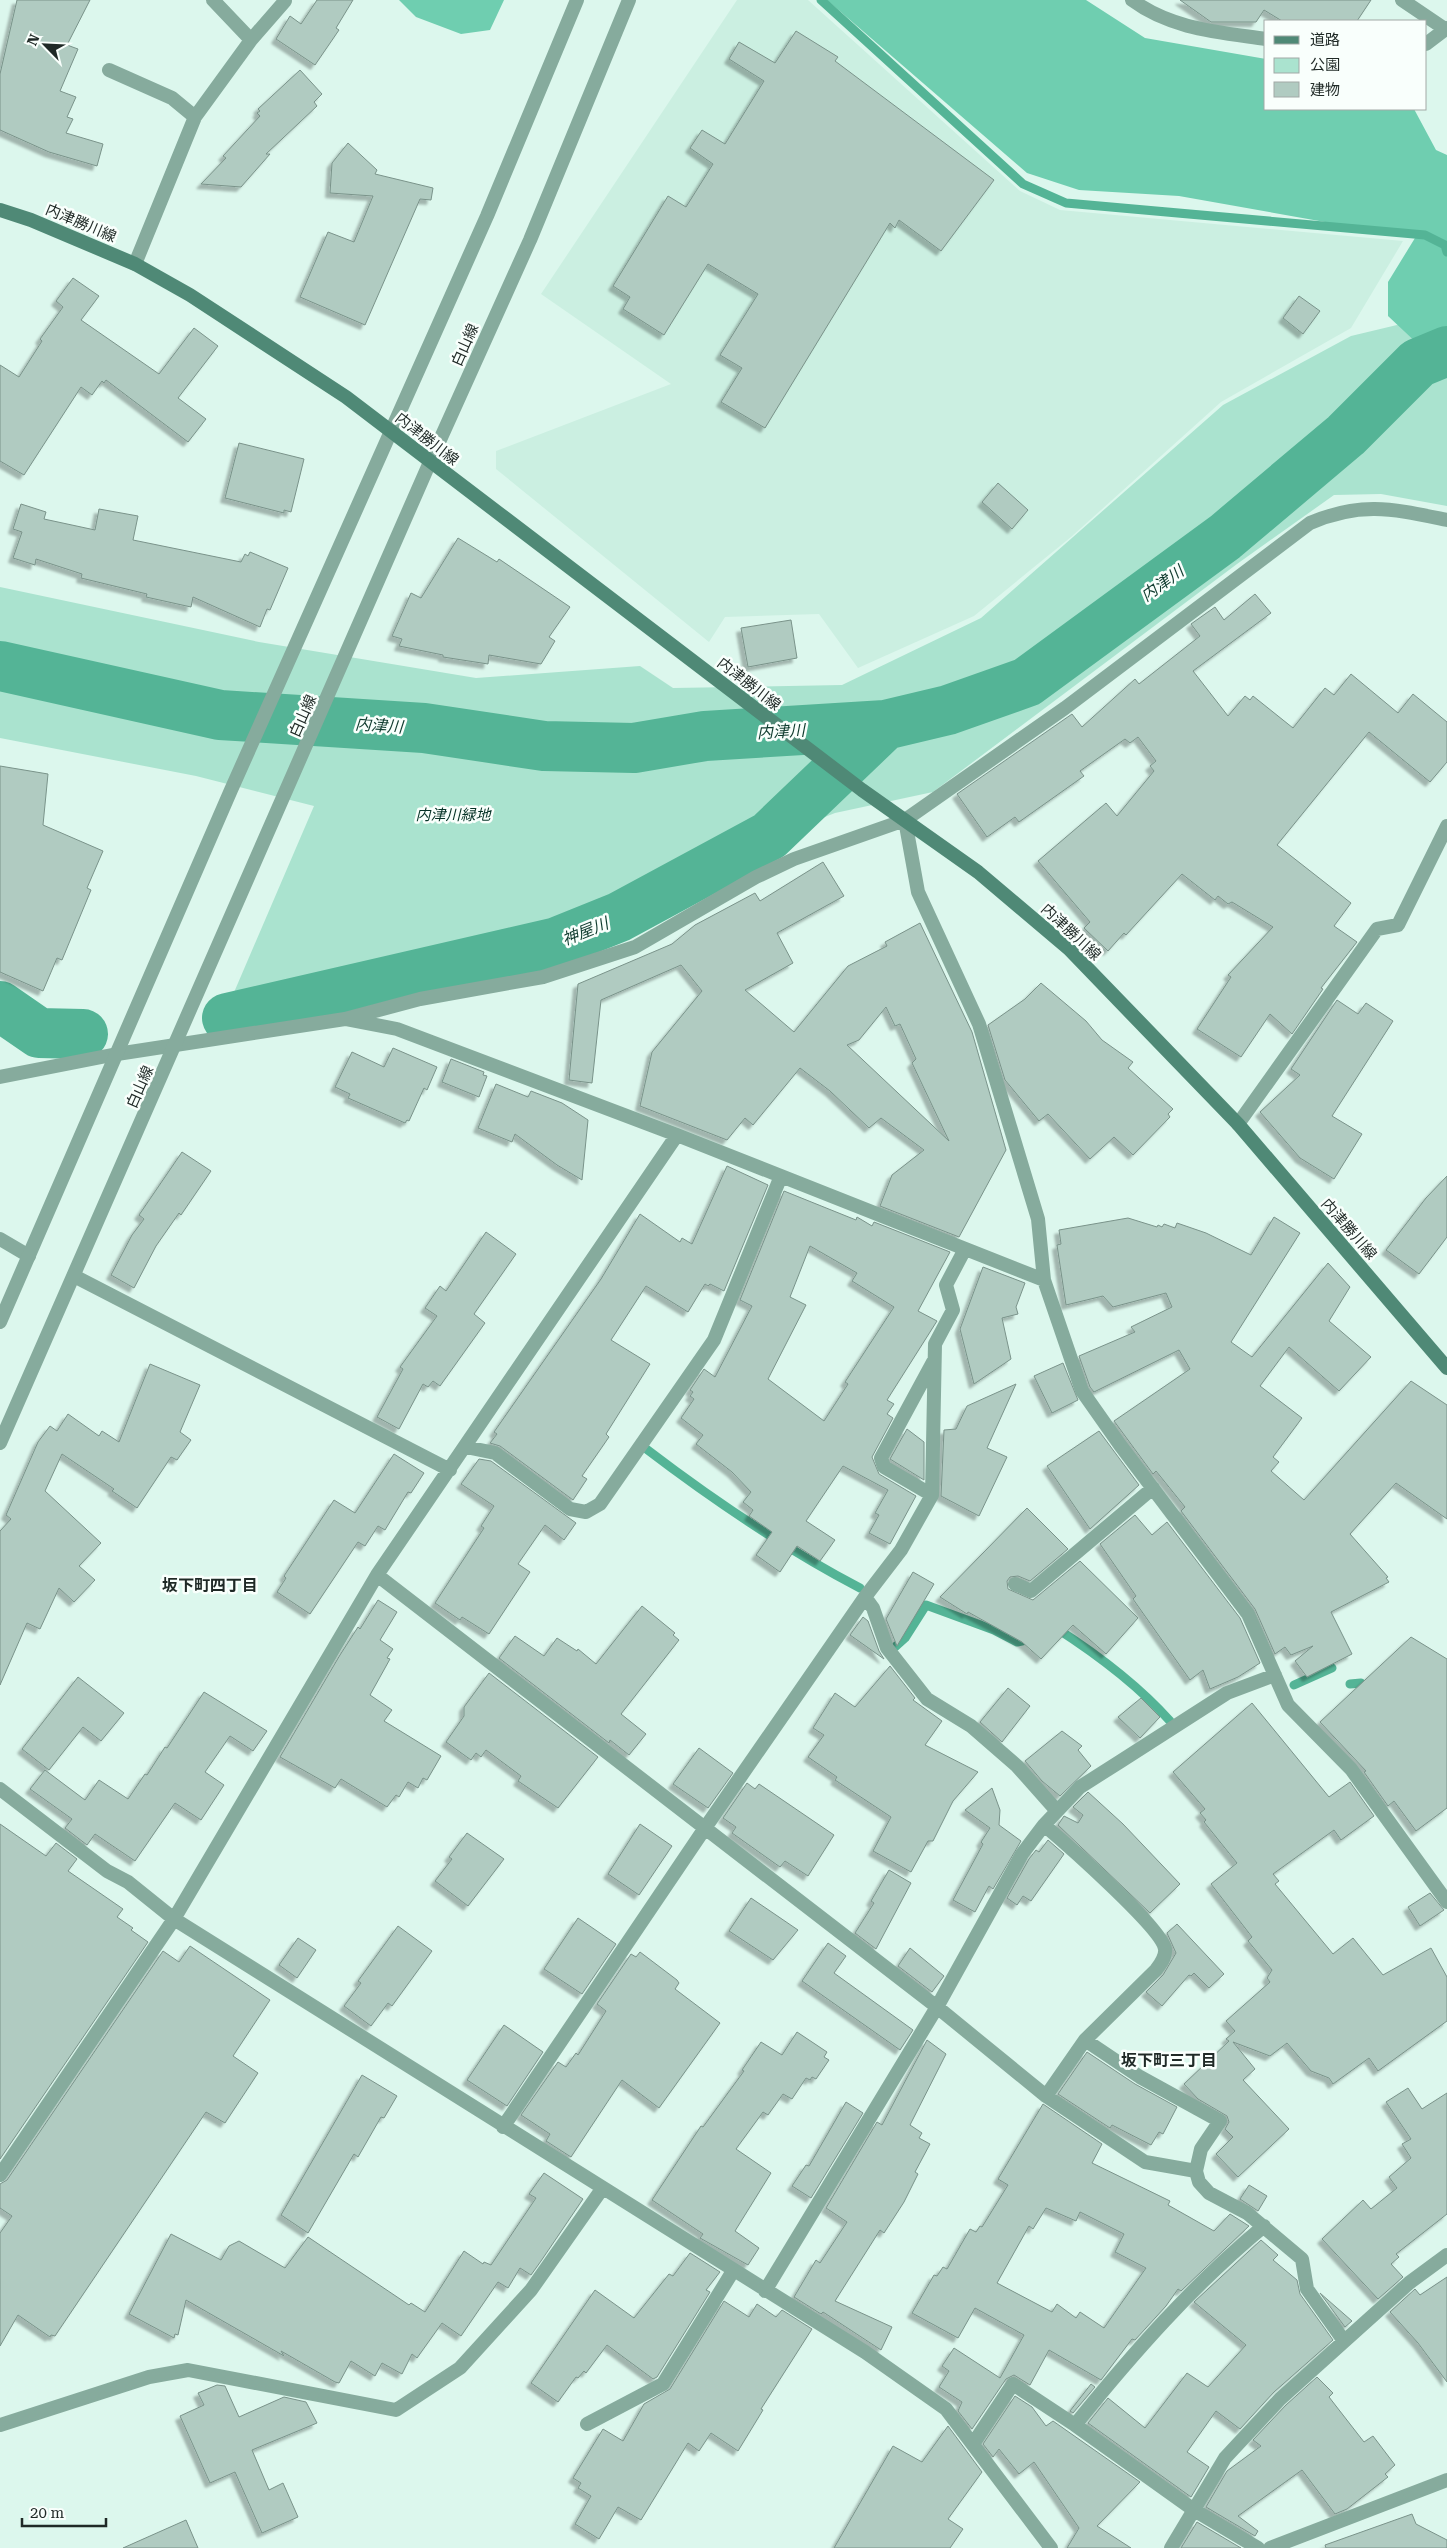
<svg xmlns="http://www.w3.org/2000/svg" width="1447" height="2548" font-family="'Roboto Serif','Noto Sans JP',serif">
<defs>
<filter id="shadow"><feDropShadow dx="-4.5" dy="4.5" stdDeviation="1" flood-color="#0004"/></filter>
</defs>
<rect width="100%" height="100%" fill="#dcf7ed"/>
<path fill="#cbefe1" d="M737 0H808L1020 191 1060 210 1403 241 1351 328 1221 402 1071 537 974 616 858 668 819 614 725 617 709 642 496 469V451L671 384 541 294Z"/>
<path fill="#aae3cf" d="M1447 313V506L1381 494 1334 495 1237 564 933 792 835 813 672 878 588 922 351 986 226 1011 314 806 196 776 0 738V587L259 642 476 678 640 666 673 688 842 685 981 618 1223 405 1351 336Z"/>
<path fill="#6fceb0" d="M399 0H504L490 30 461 34 416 17Z
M827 0H1086L1145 38 1266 59V109H1414L1436 150 1447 155V354L1421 347 1388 316V282L1415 238 1179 196 1079 190 1027 173Z"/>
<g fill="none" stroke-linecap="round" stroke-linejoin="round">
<path stroke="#54b496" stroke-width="9" d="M821 0 1023 184 1066 203 1425 235 1445 245 1447 252
M645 1448C713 1500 784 1548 860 1588
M1056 1628C1098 1655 1137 1684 1170 1721
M895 1647 905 1638 926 1605 994 1630 1017 1642 1031 1639
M1350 1684 1361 1683 1370 1690
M1294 1685 1332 1668"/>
<path stroke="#54b496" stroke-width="50" d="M0 666 220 715 424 728 544 746 634 748 705 736 885 725 948 710 1027 682 1225 537 1346 435 1418 363 1447 351
M0 1006 39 1033 83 1034
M227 1018 557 942 619 917 769 836 885 725"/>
</g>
<path fill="#b0cbc1" stroke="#7a938a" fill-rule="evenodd" filter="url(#shadow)" d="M17 0H90L67 45 78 49 60 91 76 97 67 117 73 119 66 133 103 144 97 166 49 152 0 130V74Z
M317 0H353L336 28 339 30 315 65 276 39 290 16 301 24Z
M1180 0H1371L1357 21H1282L1264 10 1256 22H1211Z
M796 31 838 57 835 61 994 180 941 251 899 220 895 228 890 223 765 428 721 402 742 368 720 355 758 294 708 264 664 335 623 309 630 297 613 286 668 196 686 207 713 164 690 148 702 130 725 144 764 81 729 59 739 42 775 63Z
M300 70 322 94 314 102 317 106 266 154H270L241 187 201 184 226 158 223 156 260 116 257 113 260 111 258 109Z
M348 143 377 170 375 174 433 188 431 200 420 199 365 325 300 297 328 232 354 242 373 196 330 193 332 163Z
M73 278 99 296 81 320 159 374 194 328 218 346 178 398 206 419 188 442 106 380 104 383 102 381 92 395 81 387 24 475 0 461V365L19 377 42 341 40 339 63 307 56 301Z
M1299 296 1320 311 1303 334 1283 318Z
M239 443 304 459 291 512 284 510V513L225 498Z
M998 483 1028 510 1012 529 982 502Z
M21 504 46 512 44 519 95 530 99 509 138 516 133 540 241 562 245 554 248 556 250 552 288 568 270 610 267 609 260 627 193 597 191 607 146 597 147 594 81 578 82 574 36 559 35 565 13 558 22 532 13 529Z
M458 538 497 562 499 559 570 607 549 637 555 641 541 664 489 655 488 664 443 657V655L399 646 402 639 392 636 411 593 421 598Z
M1255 594 1271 613 1193 671 1228 716 1245 696 1250 700 1253 696 1293 728 1325 688 1334 695 1351 674 1398 713 1413 694 1447 722V762L1430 782 1369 732 1277 845 1351 903 1334 926 1357 942 1321 988 1323 989 1292 1034 1270 1014 1241 1057 1197 1029 1231 977 1228 975 1273 927 1232 902 1228 904 1218 896 1215 900 1182 874 1126 935 1124 933 1108 951 1084 928 1090 922 1038 861 1106 803 1117 816 1154 771 1150 766 1156 761 1138 737 1130 743 1125 739 1080 771 1084 776 1019 822 1015 817 987 837 957 794 1072 714 1082 727 1135 679 1139 684 1200 636 1191 624 1215 607 1224 620Z
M791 620 797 658 748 667 741 628Z
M0 766 48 774 43 825 103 851 87 888 91 890 62 960 57 958 43 991 0 972Z
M823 862 844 896 777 933 793 963 745 990 794 1032 848 966 887 946 885 942 920 923 972 1032 1006 1150 959 1237 880 1206 892 1175 924 1150 881 1118 869 1128 830 1091 800 1068 753 1125 745 1118 727 1140 640 1106 652 1052 702 991 681 965 601 1000 592 1083 569 1080 578 984 672 944 695 925 755 893 760 901ZM886 1007 895 1026 900 1024 916 1059 912 1063 949 1141 847 1045 859 1040Z
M1041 983 1086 1021 1102 1040 1133 1062 1128 1068 1173 1109 1168 1114 1170 1117 1133 1155 1114 1137 1090 1159 1048 1114 1039 1121 1005 1080 988 1025 1025 999Z
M1337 1000 1358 1014 1366 1003 1393 1021 1332 1116 1362 1134 1334 1179 1300 1158 1260 1112 1300 1075 1291 1069Z
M393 1048 437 1067 427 1090 424 1088 409 1121 407 1120 405 1123 348 1098 350 1094 335 1087 352 1052 384 1067Z
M451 1059 484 1072 483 1075 487 1076 479 1097 442 1082Z
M496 1084 528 1097 531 1091 562 1103 588 1120 582 1180 557 1165 515 1134 512 1142 478 1128Z
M182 1152 211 1171 181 1215 179 1213 156 1246 134 1288 111 1275 132 1235 144 1219 139 1215Z
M727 1166 768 1185 724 1291 710 1284 708 1286 705 1284 688 1312 646 1286 611 1340 650 1364 606 1434 609 1437 582 1476 587 1479 573 1500 500 1446 490 1443 497 1434 494 1432 601 1279 640 1214 680 1242 682 1238 692 1244Z
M1447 1176V1237L1419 1274 1386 1250 1426 1198Z
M784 1191 856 1220 857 1217 872 1226 874 1222 950 1252 918 1311 937 1321 887 1400 894 1404 887 1414 893 1418 872 1457 879 1474 916 1496 890 1544 869 1533 879 1515 875 1513 888 1490 843 1466 806 1521 835 1540 820 1561 797 1546 780 1572 756 1555 772 1532 749 1516 753 1510 743 1502 751 1492 732 1472 696 1444 703 1435 681 1418 694 1399 690 1396 693 1392 690 1390 704 1369 715 1377 752 1306 740 1300ZM810 1246 857 1273 852 1281 894 1307 845 1382 848 1384 824 1421 768 1379 806 1305 790 1297Z
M1274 1217 1300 1233 1231 1342 1252 1357 1328 1263 1350 1287 1329 1321 1371 1357 1339 1391 1289 1347 1260 1386 1302 1418 1273 1457 1279 1462 1271 1471 1304 1500 1411 1381 1447 1405V1519L1396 1483 1350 1534 1388 1577 1386 1578 1389 1582 1331 1612 1352 1654 1307 1677 1295 1661 1313 1646 1291 1655 1285 1647 1275 1654 1255 1609 1181 1511 1185 1507 1156 1471 1153 1474 1114 1421 1190 1369 1179 1350 1094 1392 1090 1387 1079 1356 1135 1332 1131 1327 1172 1307 1166 1293 1113 1307 1103 1296 1066 1305 1057 1245 1061 1244 1059 1230 1128 1218 1157 1227 1158 1225 1162 1227 1164 1224 1175 1228 1177 1223 1206 1233 1251 1255Z
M486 1232 516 1254 474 1314 485 1323 440 1386 433 1381 428 1387 423 1384 399 1429 377 1417 403 1369 400 1367 437 1316 425 1308 440 1286 446 1291Z
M983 1267 1025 1283 1016 1307 1018 1314 1002 1318 1011 1359 974 1384 960 1329Z
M1063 1363 1078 1400 1052 1413 1034 1376Z
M150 1364 200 1385 180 1432 191 1440 177 1460 171 1457 137 1508 112 1491 114 1489 62 1454 45 1491 101 1543 79 1566 95 1580 74 1602 59 1588 40 1629 27 1623 0 1685V1531L11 1519 6 1515 38 1442 50 1426 57 1431 68 1414 99 1436 102 1431 119 1442Z
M1016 1384 987 1448 1007 1457 979 1516 941 1496 944 1430 956 1429 967 1406Z
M907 1429 924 1442V1480L890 1459Z
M1099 1431 1139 1485 1090 1529 1047 1466Z
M394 1454 424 1473 411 1493 408 1492 385 1530 378 1526 365 1546 358 1542 310 1614 277 1592 286 1578 284 1576 334 1500 355 1513Z
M479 1459 491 1461 576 1523 564 1540 545 1525 518 1564 530 1572 489 1634 462 1617 460 1620 435 1603 484 1528 481 1526 494 1506 461 1484Z
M1027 1508 1068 1549 1030 1581 1018 1576 1010 1577 1007 1581 1008 1589 1033 1600 1080 1561 1138 1618 1106 1654 1073 1625 1041 1659 1022 1642 968 1612 967 1614 940 1597Z
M1135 1515 1152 1535 1167 1522 1240 1618 1260 1663 1238 1677 1210 1689 1203 1670 1190 1680 1133 1599 1136 1596 1100 1544Z
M913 1572 934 1584 897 1646 886 1619Z
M378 1600 397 1612 380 1640 393 1649 387 1658 390 1659 370 1695 392 1710 384 1721 441 1756 427 1780 423 1778 418 1788 408 1782 399 1797 396 1795 387 1807 341 1779 335 1788 280 1757 340 1655 358 1627 360 1629Z
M642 1606 675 1633 673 1635 679 1640 621 1714 646 1734 629 1755 610 1740 609 1743 499 1658 515 1636 544 1656 557 1638 577 1651 578 1649 596 1664Z
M863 1617 868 1621 879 1651 884 1659 850 1635Z
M1411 1637 1447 1659V1808L1416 1831 1394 1801 1388 1806 1364 1772 1366 1771 1320 1722Z
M890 1666 915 1698 913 1700 942 1721 925 1745 978 1772 953 1801 933 1841H928L911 1872 873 1851 891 1817 835 1780 837 1777 808 1757 824 1735 813 1728 835 1693 855 1707Z
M489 1673 598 1757 558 1808 518 1781 521 1776 486 1750 481 1757 476 1753 471 1760 446 1742 464 1716V1707Z
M78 1677 124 1713 101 1741 83 1727 49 1770 22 1749Z
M1008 1688 1030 1706 1002 1742 980 1722Z
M204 1692 267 1731 253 1751 230 1736 205 1772 224 1785 201 1820 175 1803 135 1861 95 1834 87 1845 65 1828 72 1819 30 1789 45 1770 85 1800 99 1780 128 1799 145 1774 147 1775 165 1747 167 1748Z
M1141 1698 1160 1717 1140 1738 1118 1717Z
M1252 1703 1329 1797 1350 1782 1374 1816 1341 1840 1334 1830 1273 1874 1279 1881 1275 1884 1333 1954 1353 1938 1383 1975 1431 1948 1447 1977V2021L1378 2071 1369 2058 1333 2084 1329 2078 1311 2071 1287 2043 1270 2056 1233 2042 1255 2069 1243 2080 1289 2129 1238 2177 1216 2154 1233 2137 1225 2129 1229 2122 1227 2116 1198 2099 1184 2084 1229 2041 1226 2039 1235 2031 1226 2021 1270 1982 1267 1978 1272 1970 1248 1941 1252 1937 1211 1884 1237 1863 1204 1822 1206 1820 1200 1813 1205 1809 1173 1772Z
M1062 1731 1082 1746 1078 1750 1091 1766 1060 1796 1042 1781 1025 1761Z
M699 1748 733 1773 708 1808 673 1784Z
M747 1783 755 1789 759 1784 834 1835 808 1876 785 1861 780 1867 732 1833 736 1827 723 1818Z
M992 1788 1000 1810 999 1825 1021 1841 993 1889 989 1886 975 1912 953 1900 983 1844 981 1842 990 1828 965 1810Z
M1088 1792 1123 1824 1180 1884 1150 1913 1058 1825 1064 1816 1078 1823 1083 1815 1073 1807Z
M0 1824 46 1856 56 1843 77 1859 68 1871 123 1909 117 1917 133 1928 131 1930 148 1942 0 2159Z
M640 1824 672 1846 639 1895 608 1874Z
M467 1833 504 1859 468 1906 435 1881 452 1859 449 1857Z
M1048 1840 1064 1854 1031 1901 1023 1896 1017 1905 1007 1898 1029 1859 1036 1850 1039 1852Z
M889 1870 911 1883 876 1949 855 1933 874 1903 871 1901Z
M1430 1893 1444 1910 1420 1926 1408 1907Z
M751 1898 798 1930 773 1960 729 1931Z
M578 1918 616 1944 582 1994 544 1969Z
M1177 1924 1224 1974 1209 1988 1194 1973 1191 1976 1189 1975 1162 2006 1146 1992 1163 1975 1176 1953 1167 1933Z
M398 1926 432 1951 392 2006 388 2003 371 2026 344 2006 361 1983 358 1981Z
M298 1938 316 1950 297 1978 279 1965Z
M828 1943 846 1956 834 1973 913 2030 900 2050 802 1981Z
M190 1946 270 2000 233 2056 258 2073 225 2123 206 2112 55 2336 51 2335 50 2337 18 2315 0 2346V2233L12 2216 0 2208V2184L7 2180 163 1951 179 1962Z
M910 1948 944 1976 932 1992 898 1966Z
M640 1952 677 1980 679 1983 675 1989 720 2023 659 2108 622 2080 571 2157 546 2141 550 2134 521 2115 558 2062 566 2067 576 2053 578 2055 606 2011 597 2004 631 1954 636 1957Z
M504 2025 543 2052 507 2106 467 2080Z
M797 2032 827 2052 824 2057 829 2060 816 2079 812 2077 810 2080 806 2078 792 2099 783 2094 768 2115 763 2112 736 2149 771 2173 735 2231 759 2248 748 2265 700 2238 703 2234 652 2200 701 2126 703 2127 744 2071 742 2070 761 2042 782 2055Z
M927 2040 946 2054 910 2125 922 2133 919 2138 930 2144 915 2172 918 2174 904 2202 884 2233 880 2230 835 2301 892 2327 881 2350 823 2312 821 2314 794 2297 816 2260 820 2263 847 2222 826 2208 877 2122 882 2125Z
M1087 2052 1135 2084 1177 2107 1163 2134 1159 2132 1151 2145 1112 2125 1110 2128 1058 2094Z
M362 2075 397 2096 384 2118 381 2117 358 2157 354 2154 308 2233 281 2215Z
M1408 2088 1422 2109 1447 2093V2214L1396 2254 1399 2257 1391 2264 1403 2277 1378 2299 1322 2239 1363 2200 1371 2209 1397 2188 1389 2177 1411 2158 1402 2144 1411 2139 1386 2102Z
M846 2102 863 2113 811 2198 792 2186 806 2165 809 2166Z
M1043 2104 1102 2144 1092 2163 1170 2201 1168 2205 1214 2231 1230 2214 1249 2226 1181 2291 1178 2289 1166 2306 1135 2340 1132 2339 1101 2380 1049 2350 1030 2385 1014 2375 1006 2379 972 2429 958 2411 962 2402 939 2387 949 2371 942 2366 954 2348 1000 2378 1024 2335 975 2308 958 2338 912 2313 934 2275 937 2276 943 2267 947 2269 970 2229 976 2232 980 2226 982 2227 1008 2185 998 2179ZM1046 2208 1076 2221 1080 2212 1124 2234 1115 2252 1146 2268 1104 2328 1080 2312 1076 2318 1057 2304 1052 2312 997 2283 1029 2226 1033 2229Z
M544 2173 583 2199 541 2261 531 2275 520 2268 508 2288 498 2282 461 2336 442 2323 417 2358 412 2354 402 2374 382 2363 375 2376 351 2361 339 2383 335 2382 281 2351 284 2356 186 2300 178 2335 175 2334 174 2338 129 2314 171 2234 221 2260 229 2246 239 2241 285 2268 308 2237 409 2305 411 2303 425 2312 464 2251 483 2264 484 2262 491 2265 536 2198 529 2194Z
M1249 2185 1267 2196 1258 2211 1240 2199Z
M1261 2240 1278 2255 1273 2260 1297 2280 1300 2294 1333 2340 1274 2392 1240 2429 1216 2411 1187 2452 1209 2467 1191 2497 1088 2423 1108 2398 1145 2428 1187 2373 1208 2387 1246 2345 1194 2302Z
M690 2253 720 2272 706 2290 710 2292 657 2377 653 2379 607 2345 586 2373 584 2371 578 2378 576 2377 558 2402 531 2383 595 2290 634 2318 669 2274 673 2276Z
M1447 2277V2382L1418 2343 1390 2312 1415 2289 1420 2295Z
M1320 2293 1352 2321 1345 2327Z
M724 2301 749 2317 757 2304 776 2317 782 2310 812 2329 761 2409 763 2410 738 2451 711 2433 699 2451 688 2443 641 2520 618 2507 599 2539 575 2524 591 2496 578 2488 581 2483 573 2478 603 2429 623 2441 644 2404 670 2389Z
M1317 2377 1333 2393 1329 2397 1364 2442 1373 2436 1395 2465 1385 2474 1388 2477 1347 2509 1335 2514 1302 2470 1238 2516 1258 2531 1255 2536 1206 2507 1227 2471 1261 2446 1253 2440 1286 2405Z
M1091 2384 1095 2387 1073 2413 1070 2411Z
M217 2385 225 2386 239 2417 284 2397 306 2402 317 2423 252 2450 269 2490 283 2483 298 2517 262 2533 235 2472 210 2483 180 2416 204 2405 198 2393Z
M1015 2396 1032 2407 1046 2426 1053 2421 1140 2482 1097 2526 1131 2548H1067L1079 2528 1034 2462 1019 2474 999 2449 993 2457 983 2444Z
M948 2426 982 2472 948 2519 963 2529 950 2548H834L893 2446 922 2462Z
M1412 2514 1416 2524 1447 2540V2548H1326L1325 2545Z
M186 2520 198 2548H123Z
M1197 2522 1241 2548H1181Z"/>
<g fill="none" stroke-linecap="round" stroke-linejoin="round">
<path stroke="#86ab9d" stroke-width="14" d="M213 0 251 40
M1132 0C1171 29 1218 32 1266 39
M1402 0 1445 29
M1426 44 1447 28
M109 70 172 98 195 117
M135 264 195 117 251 40 285 1
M905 820 918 892 979 1024 1038 1219 1044 1280 1082 1391 1120 1445 1248 1614 1288 1705 1351 1769 1447 1902
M345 1019 420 999 543 977 635 947 756 877 794 859 905 820 1065 708 1310 523C1362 501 1393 509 1447 520
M0 1077 117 1054 345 1019 397 1029 677 1135 1044 1280
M1238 1124 1377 929 1398 925 1447 826
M0 1239 29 1256
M74 1276 450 1470
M466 1447 495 1453 570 1509 586 1512 600 1504 714 1340 781 1176
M932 1495 884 1467 881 1458 933 1362
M377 1575 937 2007 1046 2096 1145 2162 1196 2171
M1015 1584 1031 1591 1153 1488
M865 1597 873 1608 887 1648 927 1699 971 1726 1017 1766 1057 1811
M0 1789 107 1871 128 1882 174 1919 865 2352 946 2409 1051 2548
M1044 1825C1064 1842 1162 1928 1165 1949 1166 1957 1161 1963 1156 1970L1085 2040 1046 2096
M1085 2040 1140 2077 1220 2121 1201 2149 1196 2171 1199 2182 1209 2193 1247 2213 1302 2259 1307 2289 1344 2341
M503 2127 705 1828 865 1597 901 1550 932 1495 935 1344 953 1310 946 1285 965 1249
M0 2175 174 1919 377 1575 677 1135
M765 2291 937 2007 1022 1854 1044 1825 1080 1787 1121 1761 1227 1693 1275 1675
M587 2424 663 2384 733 2271
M0 2425 149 2377 188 2370 396 2410 460 2368 531 2290 602 2189
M1075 2425C1133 2353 1193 2285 1264 2226
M973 2444 1013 2384 1075 2425 1194 2510 1258 2548
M1171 2548 1225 2458 1280 2399 1409 2283 1447 2255"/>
<path stroke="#86ab9d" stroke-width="14" d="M0 1322 231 790 487 216 577 0
M0 1443 430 462 530 240 629 0
M1270 2548 1447 2480"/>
<path stroke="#4f8976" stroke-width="14" d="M0 210 31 220 135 264 190 295 346 397 862 790 978 872 1069 949 1238 1124 1447 1368"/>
</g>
<g text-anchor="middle" stroke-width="5" stroke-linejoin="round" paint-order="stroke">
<g font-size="15" fill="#1f2926" stroke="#f9fffc">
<text transform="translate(81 223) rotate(23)" y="5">内津勝川線</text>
<text transform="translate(465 345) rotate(-66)" y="5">白山線</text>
<text transform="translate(427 439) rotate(38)" y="5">内津勝川線</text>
<text transform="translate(749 684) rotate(38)" y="5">内津勝川線</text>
<text transform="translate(303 716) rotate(-66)" y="5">白山線</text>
<text transform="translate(1071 932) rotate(43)" y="5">内津勝川線</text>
<text transform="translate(140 1087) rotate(-66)" y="5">白山線</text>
<text transform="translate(1349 1229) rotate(49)" y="5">内津勝川線</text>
</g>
<g font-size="15" font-style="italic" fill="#053226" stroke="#f9fffc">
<text x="453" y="820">内津川緑地</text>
</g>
<g font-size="16" font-style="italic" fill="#103c2f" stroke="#f9fffc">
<text transform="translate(1162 583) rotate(-36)" y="6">内津川</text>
<text transform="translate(379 725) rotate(4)" y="6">内津川</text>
<text transform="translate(781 731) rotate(-3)" y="6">内津川</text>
<text transform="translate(585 931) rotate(-22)" y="6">神屋川</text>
</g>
<g font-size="16" font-weight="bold" fill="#1f2926" stroke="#f9fffc">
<text x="210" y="1591">坂下町四丁目</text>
<text x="1169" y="2066">坂下町三丁目</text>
</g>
</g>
<rect x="1264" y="20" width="162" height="90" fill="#f9fffc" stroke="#a2a9a6"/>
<rect x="1274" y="36" width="25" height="8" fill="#4f8976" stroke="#a2a9a6"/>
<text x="1310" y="45" font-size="15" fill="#1f2926">道路</text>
<rect x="1274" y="58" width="25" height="15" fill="#aae3cf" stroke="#a2a9a6"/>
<text x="1310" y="70" font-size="15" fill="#1f2926">公園</text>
<rect x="1274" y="82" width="25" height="15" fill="#b0cbc1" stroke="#a2a9a6"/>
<text x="1310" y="95" font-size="15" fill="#1f2926">建物</text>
<g transform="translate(45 45) rotate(294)" stroke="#f9fffc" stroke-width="4" paint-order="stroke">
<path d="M0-4L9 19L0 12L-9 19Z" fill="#1f2926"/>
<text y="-8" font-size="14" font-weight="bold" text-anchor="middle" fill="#1f2926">N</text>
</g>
<path d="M22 2518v8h84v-8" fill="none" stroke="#1f2926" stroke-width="2.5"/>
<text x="30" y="2518" font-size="15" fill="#1f2926" stroke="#f9fffc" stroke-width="4" paint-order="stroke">20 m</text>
</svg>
